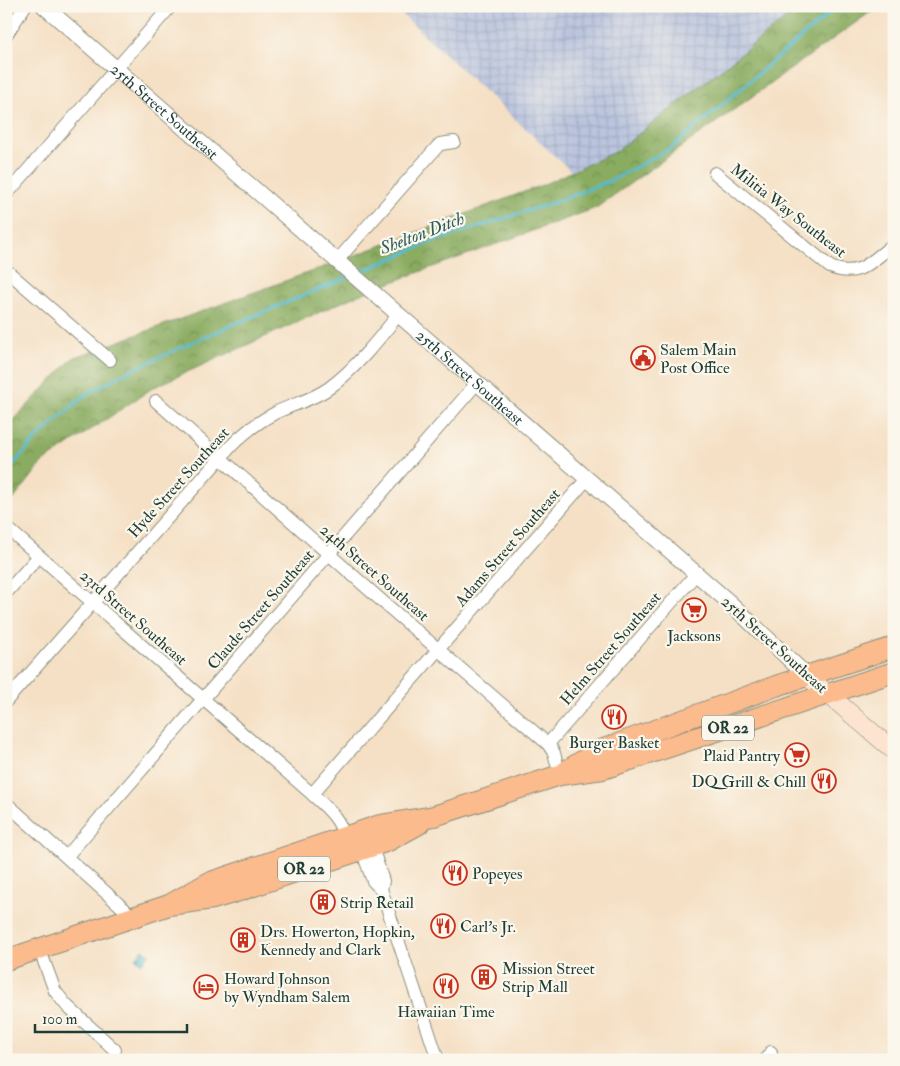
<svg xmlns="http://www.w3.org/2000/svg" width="900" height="1066" font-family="'IM FELL Double Pica',serif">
<defs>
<pattern id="industrial-grid" width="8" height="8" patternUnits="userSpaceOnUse" patternTransform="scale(1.25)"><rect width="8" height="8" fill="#bac4de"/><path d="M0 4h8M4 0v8" fill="none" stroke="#9fa9bf"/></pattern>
<pattern id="forest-crowns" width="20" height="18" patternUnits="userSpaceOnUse" patternTransform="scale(1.25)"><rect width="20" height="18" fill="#8aac60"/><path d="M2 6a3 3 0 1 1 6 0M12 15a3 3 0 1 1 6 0" fill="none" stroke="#708d50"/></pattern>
<pattern id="water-waves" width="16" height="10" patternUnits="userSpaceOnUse" patternTransform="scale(1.25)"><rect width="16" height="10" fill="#53bbd0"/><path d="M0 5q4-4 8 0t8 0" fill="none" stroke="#49a"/></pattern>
</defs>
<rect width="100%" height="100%" fill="#fbf7ec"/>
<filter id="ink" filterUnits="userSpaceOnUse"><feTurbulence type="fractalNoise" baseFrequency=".02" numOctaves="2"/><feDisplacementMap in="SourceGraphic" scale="10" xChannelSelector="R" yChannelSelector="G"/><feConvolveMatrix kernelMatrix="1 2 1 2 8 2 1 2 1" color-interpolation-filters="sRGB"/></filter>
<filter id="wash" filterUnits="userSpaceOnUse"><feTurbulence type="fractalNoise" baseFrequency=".0096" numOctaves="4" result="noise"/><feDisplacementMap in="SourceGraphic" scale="20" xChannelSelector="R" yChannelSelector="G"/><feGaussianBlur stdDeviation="1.12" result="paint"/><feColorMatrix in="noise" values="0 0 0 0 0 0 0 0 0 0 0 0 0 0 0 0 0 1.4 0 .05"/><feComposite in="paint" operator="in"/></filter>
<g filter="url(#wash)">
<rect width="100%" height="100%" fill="#f5e0c5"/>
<path fill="url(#industrial-grid)" d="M393 6H802L617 151 571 171Z"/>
<path fill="url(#forest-crowns)" stroke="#54744a" d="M802 6H879L596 208 430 268 353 297 154 387 43 462 6 509V428L73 358 321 268 540 186 617 151Z"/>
<path fill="url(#water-waves)" stroke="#397c82" d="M143 949 150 954 141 963 136 958Z"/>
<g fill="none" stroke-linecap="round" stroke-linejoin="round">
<path stroke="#53bbd0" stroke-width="3" d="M358 273 428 243 561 200 612 180 671 148 838 6
M6 472 37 438 85 395 125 373 206 336 348 277"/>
</g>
</g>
<g filter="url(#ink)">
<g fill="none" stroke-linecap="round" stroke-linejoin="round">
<g stroke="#8a8e7c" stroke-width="14">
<path id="minor" d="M6 35 25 6
M715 173 830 267C860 279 871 261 894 244
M6 195 171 6
M336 262 437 147 440 144 454 142
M6 270 110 360
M156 401 383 602 548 744 554 753 560 775
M6 527 312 794C326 807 340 818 344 837
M6 593 39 556
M6 701 231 446C245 432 259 421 277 412 294 404 314 399 329 388 354 370 379 339 398 315
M548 744 696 574
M312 794 587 479
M6 803 132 916
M372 847 383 881 381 889
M362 850 373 881 381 889 438 1060
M67 856 477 383
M39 948 55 991 67 1006 115 1050
M765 1060 771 1052"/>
</g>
<g stroke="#8a8e7c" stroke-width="17">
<g id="tertiary">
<path id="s1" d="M44 6 730 603 807 676"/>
</g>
</g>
<g stroke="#8a8e7c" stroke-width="19">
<path id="secondary" d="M807 676 894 751"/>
</g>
<g stroke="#8a8e7c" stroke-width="22">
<path id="trunk" d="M566 771 598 751 776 686 894 647
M169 905 208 883 380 825 434 816 560 775 603 769 894 672
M6 960 169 905 213 899 236 892 388 841 419 824"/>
</g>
<use href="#minor" stroke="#fff" stroke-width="12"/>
<use href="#tertiary" stroke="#fff" stroke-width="15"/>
<use href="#secondary" stroke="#fde4d1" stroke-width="18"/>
<use href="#trunk" stroke="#fbbb8d" stroke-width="20"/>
</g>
</g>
<defs>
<g id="civic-ring" transform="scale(1.25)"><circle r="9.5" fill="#fbf7ec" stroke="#c8321e" stroke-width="1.5"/><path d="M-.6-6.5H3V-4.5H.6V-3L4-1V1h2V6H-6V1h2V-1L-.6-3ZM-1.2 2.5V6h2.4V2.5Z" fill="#c8321e"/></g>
<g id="supermarket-ring" transform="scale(1.25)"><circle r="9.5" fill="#fbf7ec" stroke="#c8321e" stroke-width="1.5"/><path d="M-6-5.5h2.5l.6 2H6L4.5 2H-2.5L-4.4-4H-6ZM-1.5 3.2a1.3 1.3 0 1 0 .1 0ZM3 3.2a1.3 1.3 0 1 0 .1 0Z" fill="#c8321e"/></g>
<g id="restaurant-ring" transform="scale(1.25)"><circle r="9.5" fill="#fbf7ec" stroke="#c8321e" stroke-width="1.5"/><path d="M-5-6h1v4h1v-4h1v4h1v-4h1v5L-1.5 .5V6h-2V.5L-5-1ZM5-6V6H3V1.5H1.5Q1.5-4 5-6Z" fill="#c8321e"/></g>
<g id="building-ring" transform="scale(1.25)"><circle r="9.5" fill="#fbf7ec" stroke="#c8321e" stroke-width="1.5"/><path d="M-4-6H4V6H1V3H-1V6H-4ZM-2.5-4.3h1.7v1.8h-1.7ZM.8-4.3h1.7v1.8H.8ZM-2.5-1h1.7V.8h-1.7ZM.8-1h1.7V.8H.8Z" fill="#c8321e"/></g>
<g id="hotel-ring" transform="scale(1.25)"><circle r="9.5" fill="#fbf7ec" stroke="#c8321e" stroke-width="1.5"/><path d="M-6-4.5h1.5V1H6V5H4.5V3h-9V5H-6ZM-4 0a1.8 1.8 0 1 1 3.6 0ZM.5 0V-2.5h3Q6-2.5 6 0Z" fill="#c8321e"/></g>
</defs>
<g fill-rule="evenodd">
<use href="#civic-ring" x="643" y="358"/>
<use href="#supermarket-ring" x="694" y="610"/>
<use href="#restaurant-ring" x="614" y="717"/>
<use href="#supermarket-ring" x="797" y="755"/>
<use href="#restaurant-ring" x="824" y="781"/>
<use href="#restaurant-ring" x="455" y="873"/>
<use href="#building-ring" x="323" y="902"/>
<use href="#restaurant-ring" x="443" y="926"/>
<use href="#building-ring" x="243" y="940"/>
<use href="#building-ring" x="484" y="977"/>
<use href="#restaurant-ring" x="446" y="986"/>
<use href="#hotel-ring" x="206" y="987"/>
</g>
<g text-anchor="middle" stroke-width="4.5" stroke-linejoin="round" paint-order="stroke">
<g fill="#fbf7ec" stroke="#61756b" stroke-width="1">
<rect x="702" y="715.5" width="52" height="25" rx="4"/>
<rect x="278" y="856.5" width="52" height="25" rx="4"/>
</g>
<g font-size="15" font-weight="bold" fill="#1f3d34">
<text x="728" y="733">OR 22</text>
<text x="304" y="874">OR 22</text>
</g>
<g font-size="16" fill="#1f3d34" stroke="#fbf7ec">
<text dy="6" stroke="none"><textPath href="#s1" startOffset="160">25th Street Southeast</textPath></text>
<text transform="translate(789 210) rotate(38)" y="6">Militia Way Southeast</text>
<text dy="6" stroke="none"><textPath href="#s1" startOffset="565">25th Street Southeast</textPath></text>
<text transform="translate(178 482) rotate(-48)" y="6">Hyde Street Southeast</text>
<text transform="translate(507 547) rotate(-49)" y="6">Adams Street Southeast</text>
<text transform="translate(375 572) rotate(41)" y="6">24th Street Southeast</text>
<text transform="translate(260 609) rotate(-49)" y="6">Claude Street Southeast</text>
<text transform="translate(134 617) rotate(41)" y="6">23rd Street Southeast</text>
<text transform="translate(775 644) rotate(42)" y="6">25th Street Southeast</text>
<text transform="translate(610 648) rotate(-49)" y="6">Helm Street Southeast</text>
</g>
<g font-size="16" fill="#1f3d34" stroke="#fbf7ec" text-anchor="start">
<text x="660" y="355">Salem Main<tspan x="660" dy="18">Post Office</tspan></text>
<text x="694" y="641" text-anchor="middle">Jacksons</text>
<text x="614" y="748" text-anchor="middle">Burger Basket</text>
<text x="780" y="761" text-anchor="end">Plaid Pantry</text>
<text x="806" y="787" text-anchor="end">DQ Grill &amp; Chill</text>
<text x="472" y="879">Popeyes</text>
<text x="340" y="908">Strip Retail</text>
<text x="460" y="932">Carl's Jr.</text>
<text x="260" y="937">Drs. Howerton, Hopkin,<tspan x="260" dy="18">Kennedy and Clark</tspan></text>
<text x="502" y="974">Mission Street<tspan x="502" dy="18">Strip Mall</tspan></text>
<text x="224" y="984">Howard Johnson<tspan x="224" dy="18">by Wyndham Salem</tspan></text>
<text x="446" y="1017" text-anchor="middle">Hawaiian Time</text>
</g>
<g font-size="18" font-style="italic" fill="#2c5c5b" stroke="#fbf7ec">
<text transform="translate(422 233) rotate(-21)" y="6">Shelton Ditch</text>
</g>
</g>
<rect width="900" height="1066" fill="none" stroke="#fbf7ec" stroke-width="25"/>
<path d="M35 1024v8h152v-8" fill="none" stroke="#1f3d34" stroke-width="2.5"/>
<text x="42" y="1024" font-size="15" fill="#1f3d34" stroke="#fbf7ec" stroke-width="4" paint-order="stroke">100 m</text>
</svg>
